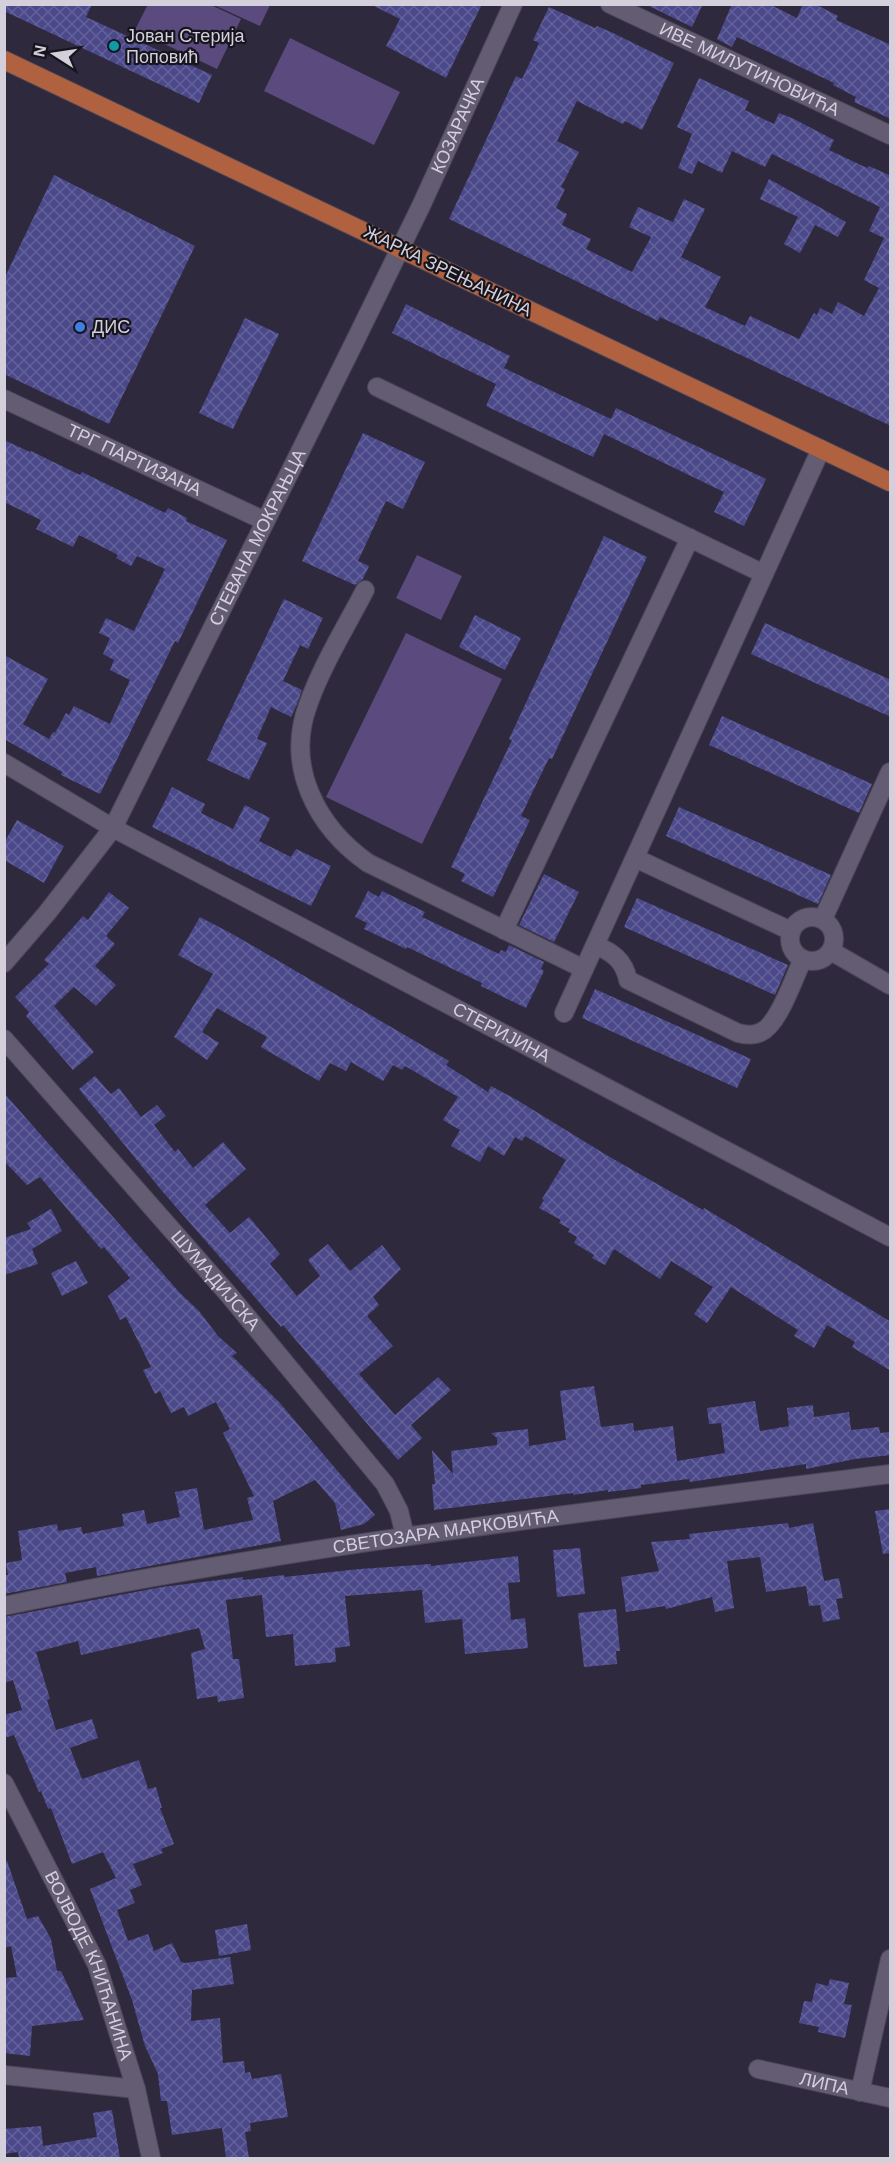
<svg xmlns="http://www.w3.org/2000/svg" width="895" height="2163" font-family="Helvetica,sans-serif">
<defs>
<pattern id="building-cross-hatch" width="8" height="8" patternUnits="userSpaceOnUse" patternTransform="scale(1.5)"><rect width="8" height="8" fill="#4b498a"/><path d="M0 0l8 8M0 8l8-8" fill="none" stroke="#64629a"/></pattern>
</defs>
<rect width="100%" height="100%" fill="#2f293d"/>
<path fill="#5b4a7d" d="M148 4 211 5 241 19 217 69 135 30Z
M214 5 270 4V5L260 26Z
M290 38 400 92 374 145 264 91Z
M417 555 462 576 441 620 396 598Z
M406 633 502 679 422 844 326 797Z"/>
<path fill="url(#building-cross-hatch)" d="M4 4H92L86 17 212 75 199 103 4 11Z
M370 4H482L446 78 386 46 400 19Z
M645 4H703L692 27Z
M732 4H769L797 18 803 4H815L838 16 836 20 891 45V119L854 102 856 97 833 85 834 83 737 37 732 47 717 39Z
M549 7 595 28 597 26 613 33 674 63 642 130 625 121 623 124 577 101 557 141 579 152 561 187 565 189 556 208 567 214 562 225 591 239 586 249 632 272 651 237 629 227 638 207 673 222 684 199 705 209 681 257 721 277 705 307 745 326 750 316 799 339 814 313 817 315 820 308 832 314 838 302 864 316 879 288 864 280 884 238 869 231 880 207 772 154 765 167 732 151 722 173 698 161 692 174 678 168 692 134 677 127 699 78 749 101 745 110 774 124 779 113 794 119 834 140 829 150 867 168 869 166 891 176V426L660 317 658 321 449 219 516 76 522 79 539 43 533 40Z
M54 175 195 246 109 424 4 374V279Z
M769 179 846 222 838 237 815 225 800 253 784 244 798 217 760 199Z
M406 304 510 356 504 368 611 419 616 408 766 479 744 526 714 512 724 492 604 434 593 457 486 406 496 384 392 333Z
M245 318 279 334 233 429 199 413Z
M363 433 425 462 403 509 386 501 358 561 369 566 363 579 355 585 302 561Z
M4 440 30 452 31 451 80 475 82 472 165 513 168 508 187 518 186 521 227 540 178 643 175 641 100 794 61 775 62 772 4 739V655L48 679 23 724 49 739 53 732 55 733 66 713 69 715 74 706 110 724 130 680 110 670 114 660 103 654 110 638 99 633 106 618 134 631 165 569 137 556 131 566 116 558 118 555 79 535 73 547 36 529 41 520 4 502Z
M604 536 647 557 552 759 549 758 521 816 530 820 493 897 461 881 465 874 451 867 512 740 509 739Z
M284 599 323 618 308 649 300 645 283 681 302 690 297 704 291 717 271 707 257 739 267 743 249 780 207 760Z
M475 615 521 638 505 670 459 647Z
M765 623 891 680V717L751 654Z
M722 716 872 784 859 813 709 745Z
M172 787 205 804 201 813 233 829 245 805 270 818 259 841 291 857 296 849 331 866 311 906 152 827Z
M679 807 831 875 818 904 666 836Z
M17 820 64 846 44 883 4 860V843Z
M544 874 579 892 554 942 519 925Z
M368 891 379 897 382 891 425 912 422 917 499 954 501 950 506 952 509 945 544 962 541 969 544 971 526 1008 481 986 482 983 407 947 406 949 364 929 367 923 355 917Z
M109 892 129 908 106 936 115 944 95 966 116 985 96 1006 74 987 54 1006 94 1052 73 1070 26 1016 29 1012 15 997 49 964 44 960 83 916 88 920Z
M637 898 788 965 775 995 624 927Z
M200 917 236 936 449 1061 446 1065 488 1092 491 1086 517 1100 608 1156 703 1210 704 1208 891 1322V1371L852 1347 855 1342 827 1325 814 1348 794 1336 798 1330 731 1287 707 1323 694 1314 713 1287 671 1261 660 1279 614 1249 605 1265 592 1258 594 1255 574 1243 577 1237 568 1232 570 1229 559 1223 561 1220 539 1208 544 1200 542 1199 566 1160 525 1136 522 1141 515 1137 504 1156 488 1146 480 1162 451 1146 460 1130 443 1120 458 1097 405 1066 402 1070 393 1065 383 1081 351 1062 346 1071 330 1063 319 1081 261 1047 267 1037 217 1008 202 1032 219 1043 207 1060 174 1037 213 974 178 955Z
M595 989 751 1059 737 1088 582 1018Z
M95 1076 111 1094 119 1088 141 1117 157 1105 166 1116 154 1125 175 1152 178 1149 193 1168 223 1142 246 1169 205 1205 230 1233 249 1217 280 1254 270 1264 297 1296 320 1276 308 1260 328 1244 350 1271 382 1245 401 1269 373 1297 379 1305 367 1316 393 1346 359 1374 395 1415 438 1377 451 1390 411 1425 422 1438 398 1460 283 1325 281 1327 162 1191 79 1089Z
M4 1093 180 1293 199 1311 218 1336 237 1353 232 1356 279 1402 375 1515 364 1524 341 1530 335 1503 315 1480 273 1501 281 1541 97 1576 96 1567 65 1573 67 1582 4 1594V1575H8L6 1563 22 1560 18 1531 57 1524 58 1531 81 1527 83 1534 124 1526 122 1514 144 1510 147 1524 180 1517 175 1492 197 1488 204 1530 253 1520 247 1498 254 1496 223 1433 230 1429 216 1402 188 1416 184 1407 171 1413 160 1391 155 1394 143 1370 151 1367 126 1317 120 1320 108 1296 130 1278 104 1247 101 1249 40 1177 27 1185 4 1161Z
M51 1209 62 1231 32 1249 38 1264 4 1275V1238L31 1229 27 1223Z
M76 1261 88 1283 62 1296 51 1273Z
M594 1386 601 1427 633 1423 634 1431 673 1426 677 1461 725 1453 721 1423 709 1424 707 1408 755 1401 760 1431 789 1426 787 1408 813 1405 814 1417 849 1412 851 1430 879 1427 880 1433 889 1432 891 1455 855 1459 806 1469V1464L690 1482 689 1479 641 1485V1488L608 1492V1490L573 1495V1493L434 1510 432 1484H435L432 1450 453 1474 451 1451 497 1445V1438L491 1433 528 1429 529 1446 566 1440 560 1391Z
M891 1509V1553L883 1554 875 1511Z
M788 1523 789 1528 813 1523 824 1581 839 1578 843 1598 836 1599 840 1619 823 1622 820 1605 809 1606 806 1586 766 1592 760 1557 727 1561 734 1608 715 1612 712 1597 666 1609 665 1606 626 1612 621 1577 659 1571 651 1542 690 1539 689 1534Z
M580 1548 585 1594 557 1597 553 1550Z
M518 1556 520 1582 508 1583 511 1620 525 1618 528 1648 465 1654 462 1619 425 1623 422 1590 345 1596 350 1646 335 1648 336 1662 295 1666 293 1634 266 1637 262 1595 226 1600 233 1659H239L244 1698 218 1702 217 1696 197 1699 191 1653 205 1649 199 1628 81 1655 78 1641 36 1652 50 1699 47 1700 56 1730 92 1719 98 1738 70 1748 82 1779 139 1760 148 1789 156 1787 162 1808H160L174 1844 161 1849 163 1853 133 1864 142 1885 130 1890 135 1903 117 1910 128 1941 148 1934 154 1951 172 1943 181 1962 185 1963 230 1957 234 1984 192 1990 191 2021 220 2018 223 2063 244 2061 245 2073 250 2072 252 2079 281 2074 288 2117 250 2123 251 2131 245 2132 249 2158H226L222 2128 172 2135 167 2101H161L158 2074 145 2046 132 2000 90 1889 116 1878 103 1852 72 1864 51 1808 48 1809 41 1791 39 1792 14 1735 4 1738V1715L22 1710 13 1680 4 1683V1617L162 1587 243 1577V1580L284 1575V1577L360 1569 431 1564V1566Z
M616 1609 620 1651H616L617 1664 584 1667 578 1613Z
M4 1861H7L27 1919 38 1916 51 1939 57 1971H61L84 2020 32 2026 30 2056 4 2053V1978L17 1977 11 1946 4 1948Z
M247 1924 251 1950 219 1956 215 1930Z
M830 1979 849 1983 844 2004 852 2005 845 2038 818 2032 819 2027 799 2023 804 2001 812 2002 816 1983 828 1986Z
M112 2110 120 2158H19L18 2152 4 2154V2129L41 2126 43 2146 97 2137 93 2113Z"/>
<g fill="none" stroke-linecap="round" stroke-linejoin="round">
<g stroke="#4c4757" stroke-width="20">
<g id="minor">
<path id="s1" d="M610 4 890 135"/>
<path d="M377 387 764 574"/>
<path id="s2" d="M4 399 265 521"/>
<path d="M365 590C346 627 322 665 308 705 285 767 317 827 368 863L584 969"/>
<path id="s3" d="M4 763 113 828 890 1237"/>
<path d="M635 858 791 931"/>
<circle cx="812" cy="939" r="22"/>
<path d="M823 919 890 772"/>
<path d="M504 930 690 538"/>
<path d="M595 945C612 952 624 960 628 980L738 1033C746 1035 754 1036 761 1032 779 1024 794 977 803 959"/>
<path d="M831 951 890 985"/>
<path id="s4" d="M4 963 47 913 113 828 353 345 421 206 513 4"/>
<path d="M564 1013 821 449"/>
<path id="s5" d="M4 1039 229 1295 385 1484 399 1511 405 1536"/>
<path id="s6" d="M4 1606C297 1545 594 1511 890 1474"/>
<path id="s7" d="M4 1783 97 1965 136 2089 151 2158"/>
<path id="s8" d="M758 2069 890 2098"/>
<path d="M4 2075 136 2089"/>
<path d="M860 2092 890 1959"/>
</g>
</g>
<g stroke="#4c4757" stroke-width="20">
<path id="major" d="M4 60 890 482"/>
</g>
<use href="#minor" stroke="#635c72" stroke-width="18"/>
<use href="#major" stroke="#b0613f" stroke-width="18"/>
</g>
<circle fill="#0f9aa8" stroke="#16141c" stroke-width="2" cx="114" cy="46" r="6"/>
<circle fill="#3f7fe0" stroke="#16141c" stroke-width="2" cx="80" cy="327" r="6"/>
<g text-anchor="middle" stroke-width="4.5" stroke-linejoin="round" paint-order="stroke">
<g font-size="18" fill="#d3d0dc" stroke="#16141c" text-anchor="start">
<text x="126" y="42">Јован Стерија<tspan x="126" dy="21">Поповић</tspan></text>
<text x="92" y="333">ДИС</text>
</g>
<g font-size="18" fill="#d3d0dc" stroke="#16141c">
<text dy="6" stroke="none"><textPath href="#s1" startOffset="154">ИВЕ МИЛУТИНОВИЋА</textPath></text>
<text dy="6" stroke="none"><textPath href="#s4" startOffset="956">КОЗАРАЧКА</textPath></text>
<text transform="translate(448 271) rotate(26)" y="6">ЖАРКА ЗРЕЊАНИНА</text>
<text dy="6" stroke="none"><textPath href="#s2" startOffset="144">ТРГ ПАРТИЗАНА</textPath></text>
<text dy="6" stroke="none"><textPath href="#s4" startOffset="498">СТЕВАНА МОКРАЊЦА</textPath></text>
<text dy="6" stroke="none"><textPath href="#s3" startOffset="566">СТЕРИЈИНА</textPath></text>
<text dy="6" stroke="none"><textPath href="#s5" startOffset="321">ШУМАДИЈСКА</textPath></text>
<text dy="6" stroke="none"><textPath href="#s6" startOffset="448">СВЕТОЗАРА МАРКОВИЋА</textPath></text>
<text dy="6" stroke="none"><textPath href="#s7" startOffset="202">ВОЈВОДЕ КНИЋАНИНА</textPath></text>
<text dy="6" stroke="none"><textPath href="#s8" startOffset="68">ЛИПА</textPath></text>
</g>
</g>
<rect width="895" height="2163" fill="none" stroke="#d3d0dc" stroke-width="12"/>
<g transform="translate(54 54) rotate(282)" stroke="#16141c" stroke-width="4.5" paint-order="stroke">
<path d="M0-4.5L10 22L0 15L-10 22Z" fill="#d3d0dc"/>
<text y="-9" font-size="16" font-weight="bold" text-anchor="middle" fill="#d3d0dc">N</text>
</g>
</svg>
